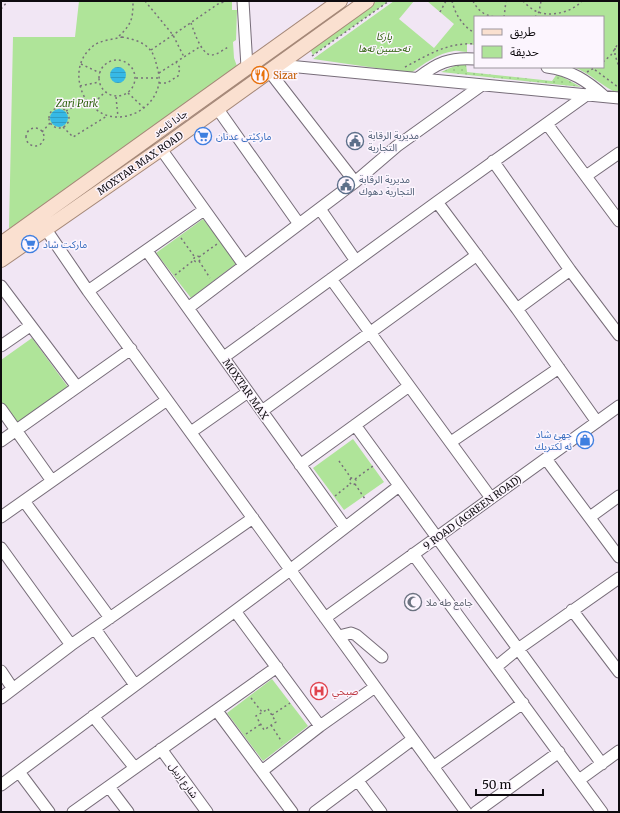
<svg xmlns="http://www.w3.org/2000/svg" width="620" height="813" font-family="Merriweather,'Noto Sans Arabic',serif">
<defs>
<pattern id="garden-dots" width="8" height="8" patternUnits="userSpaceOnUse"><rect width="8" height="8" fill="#afe499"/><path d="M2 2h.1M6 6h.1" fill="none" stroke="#95c283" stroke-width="1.8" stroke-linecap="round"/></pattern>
<pattern id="water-rules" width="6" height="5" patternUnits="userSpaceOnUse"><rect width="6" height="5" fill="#37b9e6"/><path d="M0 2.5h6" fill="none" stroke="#2f9ec4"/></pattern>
</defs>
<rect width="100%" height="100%" fill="#f1e6f4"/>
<path fill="#afe499" d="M79 1H232V10H237L236 40 233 42 234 58 238 69 9 229 13 37H75Z
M377 1H389L313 55 310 49Z
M394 1H414L399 19 434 48 454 24 427 1H619V94C603 87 590 73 573 67H603V17H475V45L467 44V52C463 52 458 50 454 51 438 53 424 64 411 73L313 59Z
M203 219 237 263 191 298 156 253Z
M32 338 68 387 17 424 1 401V360Z
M353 439 384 482 344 510 313 468Z
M272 679 308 726 263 761 227 713Z"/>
<path fill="url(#garden-dots)" d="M466 64 467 72 552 81 557 74 581 87 441 72 457 65Z"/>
<path fill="url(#water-rules)" d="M110 75a8 8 0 1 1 16 0a8 8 0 1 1-16 0Z
M50 118a9 9 0 1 1 18 0a9 9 0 1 1-18 0Z"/>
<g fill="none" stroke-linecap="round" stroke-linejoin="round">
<g stroke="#776d79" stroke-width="13">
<path id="minor" d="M243 1 247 67
M278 65 619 98
M547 67C571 70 587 81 604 96
M269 71 355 182
M418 78C437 63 450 57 475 59
M217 108 299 224
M547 124 619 221
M161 149 244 265
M493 161 570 270 619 335
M586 176 619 153
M437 202 517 309 597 422
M320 209 356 261
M45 228 88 291 466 812
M147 251 345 527
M331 279 491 498
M1 286 77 387
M88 291 204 210
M188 308 355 182 397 146 482 85
M517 309 570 270
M1 346 30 326
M224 357 437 202 588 94
M1 409 52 481
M262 411 477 255
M355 425 602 764
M191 432 248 392
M1 441 131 349
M451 442 559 368
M546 459 619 557
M300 465 409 386
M24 501 110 618
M1 517 167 400
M590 517 619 496
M1 548 71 645
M413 554 602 812
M572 610 619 672
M235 611 320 726
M325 618 619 406
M95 629 135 685
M339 636 351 633 356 635 382 657
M496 667 518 649 619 578
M1 671 13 689
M1 698 71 645 253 518
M217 711 292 812
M93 716 135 768
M161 749 207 812
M433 767 523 703
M262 771 320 726 375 687
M19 772 49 812
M579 780 619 751
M358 781 381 812
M1 785 290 570 399 486
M109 787 128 812
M73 812 277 667
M315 812 413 739
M476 812 559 752"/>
</g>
<g stroke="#a58878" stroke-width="16">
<path id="major" d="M1 244 340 1
M1 260 161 149 367 1"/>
</g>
<path stroke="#78717a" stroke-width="1.5" stroke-dasharray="2 3" stroke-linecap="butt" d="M145 1 173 35 184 57
M452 1C455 14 463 27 475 33
M473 1C478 11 485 16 496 17
M523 1C527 5 532 10 538 12 552 17 572 12 582 1
M1 9 8 1
M440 12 446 1
M499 17H504
M504 17 506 1
M535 17 539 12 541 1
M191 23C194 31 201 54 211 55 217 55 223 50 228 47
M119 36C132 24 133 18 133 1
M122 37C132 39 145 42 151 51 153 53 154 57 155 59 157 67 160 75 159 83 155 108 126 124 103 114 96 110 89 105 85 98 76 82 76 61 91 48 93 46 95 44 98 43 105 40 114 39 122 37Z
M615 48V55L619 67
M151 50 218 4 226 1
M312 56 389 1
M99 78a18 18 0 1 1 36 0a18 18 0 1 1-36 0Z
M603 62 611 55 619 42
M81 64 100 73
M405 67C428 55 448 42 475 44
M591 67 618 87
M587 72 596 67
M159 73 201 46
M136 78H158
M159 83H167L178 76 180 68 176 62
M80 86 99 82
M128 93 144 108
M116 97 118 117
M91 106 105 92
M49 118a10 10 0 1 1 20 0a10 10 0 1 1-20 0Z
M66 111 86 100
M63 127 73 137 107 116
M26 137a9 9 0 1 1 18 0a9 9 0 1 1-18 0Z
M42 132 50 123
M181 238 194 256
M194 259a3 3 0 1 1 6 0a3 3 0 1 1-6 0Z
M199 257 217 244
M199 261 210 278
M175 275 194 260
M339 461 351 478H353L356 480 355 484 352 485 349 482 351 478
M355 479 373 466
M355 484 365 499
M335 496 350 484
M251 698 262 712
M268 709 276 722 264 730 256 716Z
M272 715 290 703
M271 725 282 742
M246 734 261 724"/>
<use href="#minor" stroke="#fff" stroke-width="11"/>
<use href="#major" stroke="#fae0d0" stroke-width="14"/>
</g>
<defs>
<g id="restaurant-ring" transform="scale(0.9)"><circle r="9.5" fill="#fcf5fe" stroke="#e8710a" stroke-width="1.5"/><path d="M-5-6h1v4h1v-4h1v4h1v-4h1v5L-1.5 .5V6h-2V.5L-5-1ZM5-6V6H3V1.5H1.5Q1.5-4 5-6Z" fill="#e8710a"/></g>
<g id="supermarket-ring" transform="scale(0.9)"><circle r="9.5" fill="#fcf5fe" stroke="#3f7fe0" stroke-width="1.5"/><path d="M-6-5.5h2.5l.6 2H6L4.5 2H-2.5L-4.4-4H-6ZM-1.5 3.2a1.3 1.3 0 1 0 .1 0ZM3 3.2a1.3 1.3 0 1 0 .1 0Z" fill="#3f7fe0"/></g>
<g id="civic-ring" transform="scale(0.9)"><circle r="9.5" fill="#fcf5fe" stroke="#5c6f8a" stroke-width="1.5"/><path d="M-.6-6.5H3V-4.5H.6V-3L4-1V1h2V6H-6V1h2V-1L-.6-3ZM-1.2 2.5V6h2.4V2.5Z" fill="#5c6f8a"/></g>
<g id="shop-ring" transform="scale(0.9)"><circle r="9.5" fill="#fcf5fe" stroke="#3f7fe0" stroke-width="1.5"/><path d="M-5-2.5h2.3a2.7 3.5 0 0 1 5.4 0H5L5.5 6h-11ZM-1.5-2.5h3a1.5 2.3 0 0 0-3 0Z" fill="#3f7fe0"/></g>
<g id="mosque-ring" transform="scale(0.9)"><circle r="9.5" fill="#fcf5fe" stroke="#6b7280" stroke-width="1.5"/><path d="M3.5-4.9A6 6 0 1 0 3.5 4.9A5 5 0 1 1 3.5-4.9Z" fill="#6b7280"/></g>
<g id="hospital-ring" transform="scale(0.9)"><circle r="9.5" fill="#fcf5fe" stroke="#e0444e" stroke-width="1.5"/><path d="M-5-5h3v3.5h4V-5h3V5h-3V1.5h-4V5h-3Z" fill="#e0444e"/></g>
</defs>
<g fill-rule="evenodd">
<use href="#restaurant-ring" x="260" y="75"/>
<use href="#supermarket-ring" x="203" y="136"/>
<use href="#civic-ring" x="355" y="141"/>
<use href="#civic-ring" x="346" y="185"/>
<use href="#supermarket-ring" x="30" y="244"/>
<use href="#shop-ring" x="585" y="440"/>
<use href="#mosque-ring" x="413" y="602"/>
<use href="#hospital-ring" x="319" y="691"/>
</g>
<g text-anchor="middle" stroke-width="3" stroke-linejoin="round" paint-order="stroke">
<g font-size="10" font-style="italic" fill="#2b5f09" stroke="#fcf5fe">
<text x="384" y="40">پارکا<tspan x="384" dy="12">تەحسین تەها</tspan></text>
<text x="77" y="107">Zari Park</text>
</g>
<g font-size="10" fill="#c56008" stroke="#fcf5fe" text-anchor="start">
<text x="273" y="79">Sizar</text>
</g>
<g font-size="10" fill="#0e0b0f" stroke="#fcf5fe">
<text transform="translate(170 123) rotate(-36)" y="4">جادا ئامەد</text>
<text transform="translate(140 163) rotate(-35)" y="4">MOXTAR MAX ROAD</text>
<text transform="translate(246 389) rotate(55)" y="4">MOXTAR MAX</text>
<text transform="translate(472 512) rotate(-36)" y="4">9 ROAD (AGREEN ROAD)</text>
<text transform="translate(184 780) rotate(54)" y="4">شارع اربيل</text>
</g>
<g font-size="10" fill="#4e5e75" stroke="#fcf5fe" text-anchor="start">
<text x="368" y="139">مديرية الرقابة<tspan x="368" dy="12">التجارية</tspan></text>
<text x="359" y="183">مديرية الرقابة<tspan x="359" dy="12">التجارية دهوك</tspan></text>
</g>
<g font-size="10" fill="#366cbe" stroke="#fcf5fe" text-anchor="start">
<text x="216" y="140">مارکێتی عدنان</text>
<text x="43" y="248">ماركت شاد</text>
<text x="572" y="438" text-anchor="end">جهئ شاد<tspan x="572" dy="12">ئه لكتريك</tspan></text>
</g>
<g font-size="10" fill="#5b616d" stroke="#fcf5fe" text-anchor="start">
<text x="426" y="606">جامع طه ملا</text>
</g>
<g font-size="10" fill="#be3a42" stroke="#fcf5fe" text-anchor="start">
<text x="332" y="695">صبحي</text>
</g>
</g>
<rect width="620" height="813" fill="none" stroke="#0e0b0f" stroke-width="4"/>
<rect x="474" y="16" width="130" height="52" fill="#fcf5fe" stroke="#9d979e"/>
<rect x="482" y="29" width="20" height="6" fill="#fae0d0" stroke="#9d979e"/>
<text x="510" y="36" font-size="12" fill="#0e0b0f">طريق</text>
<rect x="482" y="46" width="20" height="12" fill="#afe499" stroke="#9d979e"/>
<text x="510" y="56" font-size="12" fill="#0e0b0f">حديقة</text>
<path d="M476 789v6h67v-6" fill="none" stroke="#0e0b0f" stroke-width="2"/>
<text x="482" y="789" font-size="12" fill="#0e0b0f" stroke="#fcf5fe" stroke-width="3" paint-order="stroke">50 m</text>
</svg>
